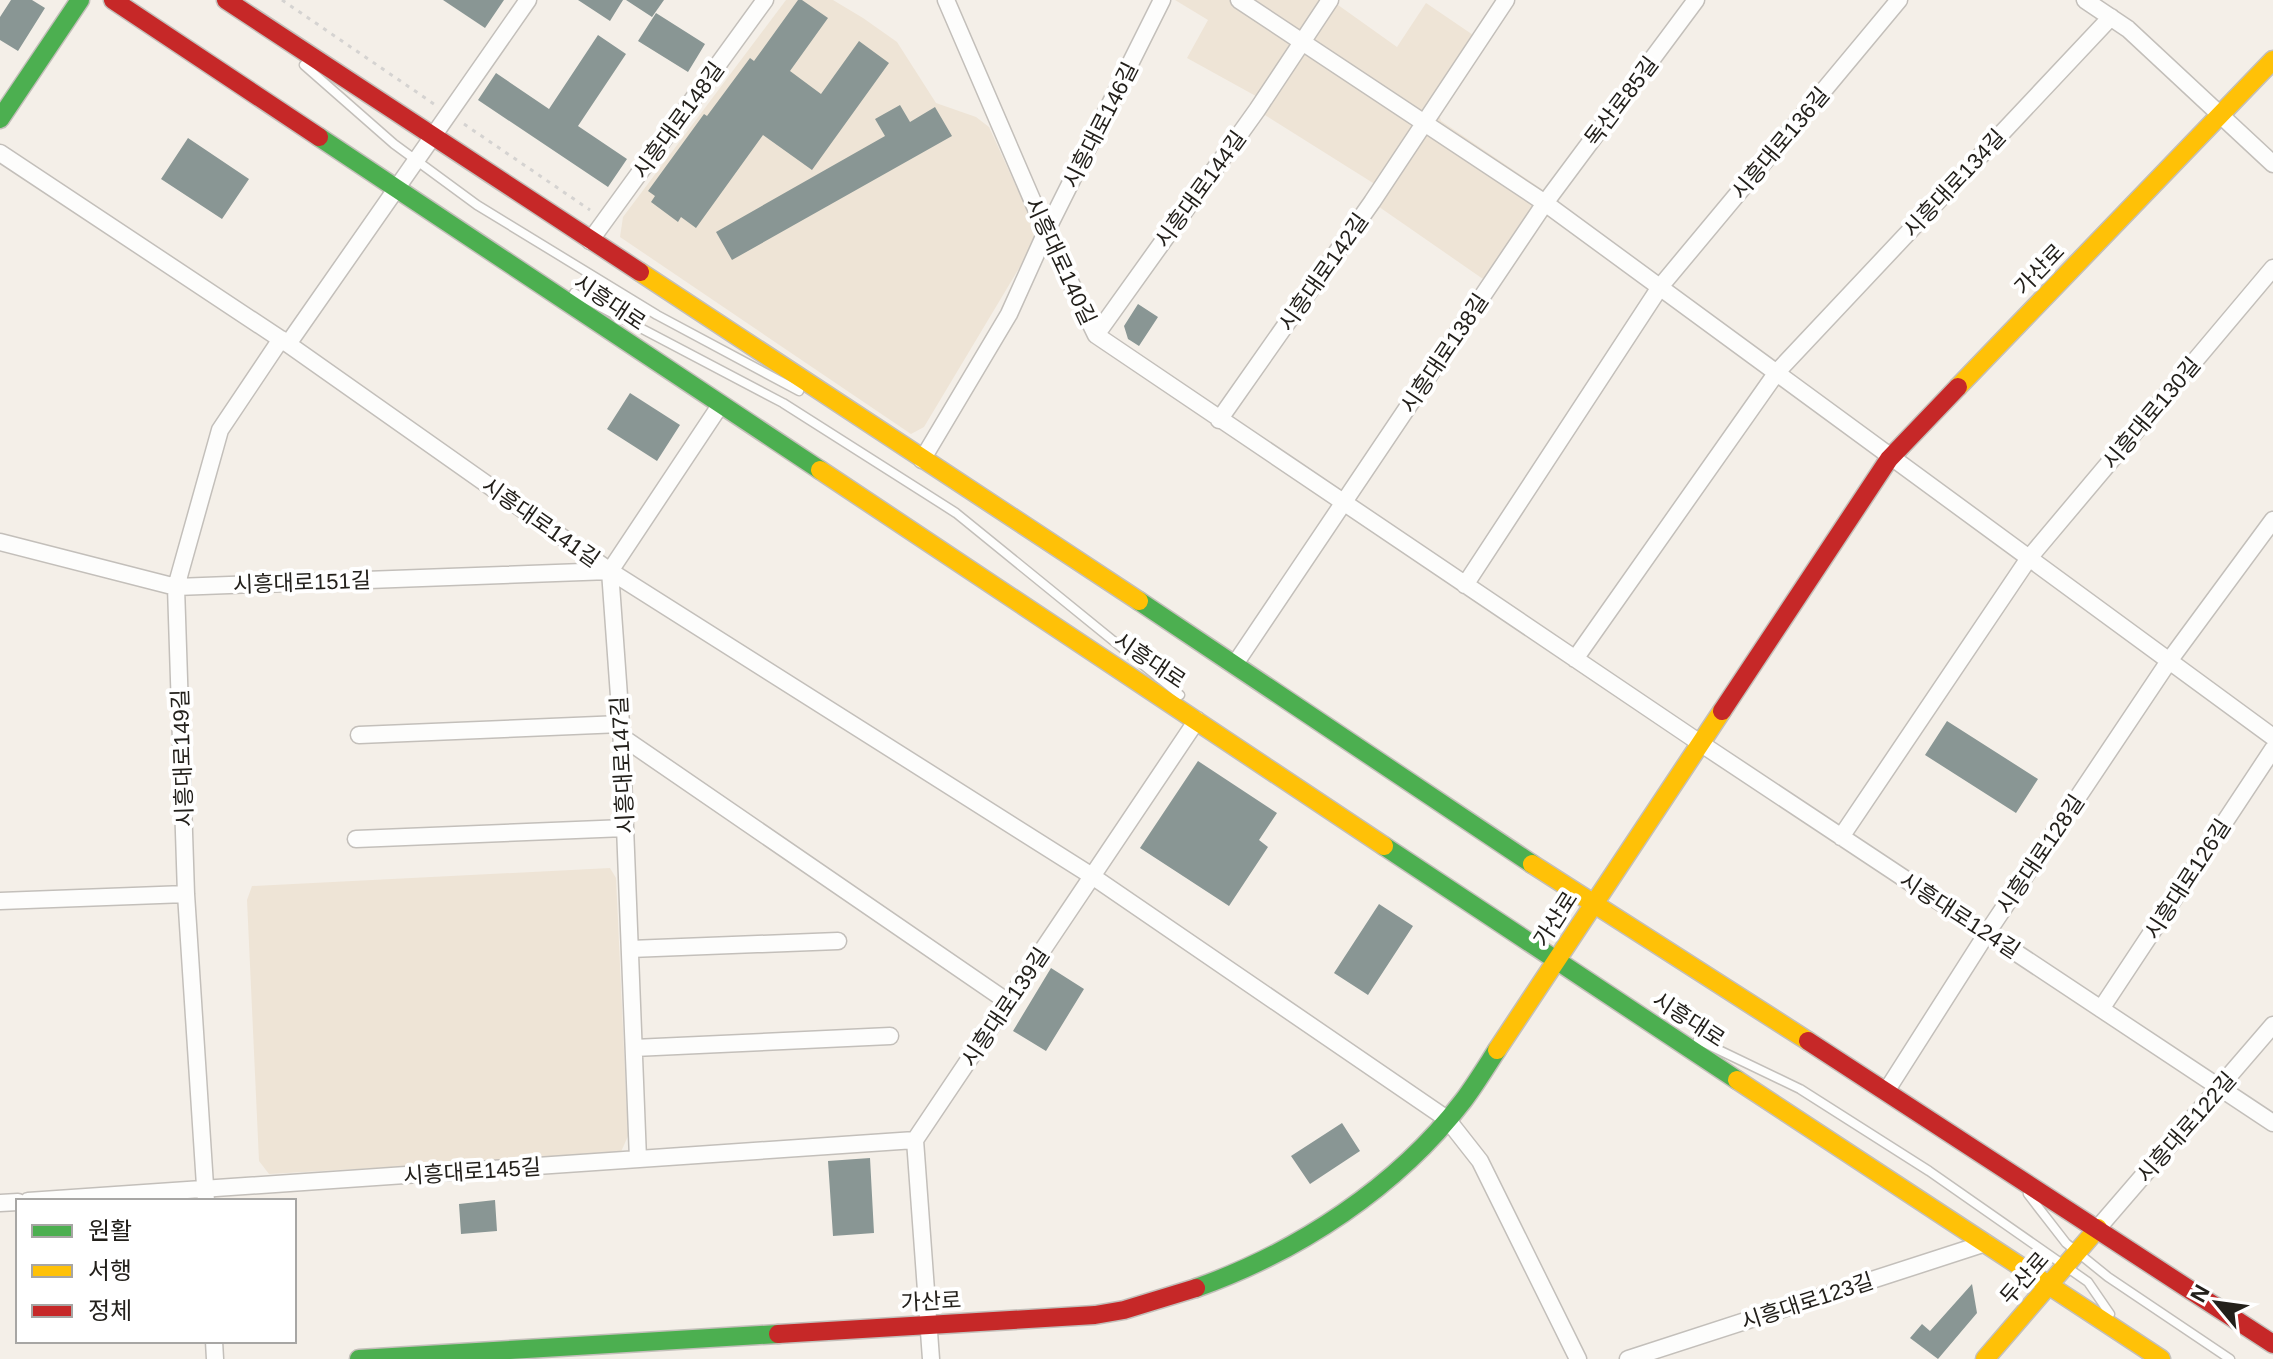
<svg xmlns="http://www.w3.org/2000/svg" width="2273" height="1359" font-family="Arial,'Noto Sans KR',sans-serif">
<rect width="100%" height="100%" fill="#f4efe8"/>
<path fill="#eee4d6" d="M786 0H833L863 18 897 42 936 103 976 117 989 127 1037 232 1033 245 924 427 911 434 620 237 623 217Z
M1175 0H1331L1397 47 1426 3 1479 39 1436 104 1441 121 1546 192 1490 278 1483 279 1372 202 1381 188 1257 110 1263 100 1187 58 1208 20Z
M610 868 616 878 628 1136 620 1154 269 1174 259 1161 247 900 252 886Z"/>
<path fill="#899694" d="M11 0H32L45 8 18 51 0 40V17Z
M443 0H504L485 28Z
M578 0H623L610 21Z
M626 0H664L652 17Z
M798 0H802L828 18 790 71 821 94 859 41 889 63 812 170 763 135 696 228 681 217 678 222 651 202 655 196 648 191 704 114 707 116 750 58 754 61Z
M656 13 705 44 688 72 638 41Z
M598 35 626 54 578 126 627 159 608 187 478 100 496 73 549 109Z
M900 105 910 122 935 107 952 136 732 260 716 232 885 136 875 119Z
M188 138 249 179 222 219 161 179Z
M1138 304 1158 317 1139 346 1128 339 1124 326Z
M630 393 680 425 657 461 607 429Z
M1947 721 2038 779 2016 813 1925 755Z
M1198 761 1277 813 1259 840 1268 847 1229 906 1140 848Z
M1379 904 1413 926 1368 995 1334 973Z
M1051 968 1084 989 1046 1051 1013 1031Z
M1342 1123 1360 1151 1310 1184 1291 1156Z
M870 1158 874 1233 833 1236 828 1161Z
M495 1200 497 1231 461 1234 459 1204Z
M1972 1284 1977 1313 1938 1359 1910 1338 1922 1324 1930 1331Z"/>
<g fill="none" stroke-linecap="round" stroke-linejoin="round">
<g stroke="#c3bfba" stroke-width="11">
<path id="lane" d="M304 65 394 144 477 205 657 315 799 391
M574 293 783 403 956 513 1180 695
M1698 1040 1800 1089 1929 1171 2088 1282 2110 1314
M2028 1194 2066 1243 2108 1277 2230 1359"/>
</g>
<g stroke="#c3bfba" stroke-width="19">
<path id="street" d="M946 0 1046 232 1096 335 1700 743 2273 1123
M1239 0 1545 203 2273 737
M2085 0 2128 29 2273 164
M0 153 288 344 610 571 1092 876 1447 1119 1480 1161 1578 1359
M590 241 765 0
M1096 335 1257 110 1330 0
M288 344 528 0
M1219 420 1372 202 1506 0
M922 460 1009 314 1046 232 1162 0
M0 542 176 587 610 571
M1465 585 1660 287 1899 0
M1575 659 1777 372 2111 17
M1235 664 1545 203 1696 0
M359 735 621 724
M622 737 1008 1002
M1841 837 2029 558 2273 268
M356 839 625 828
M0 901 186 894
M630 949 838 941
M2101 1009 2273 749
M634 1048 890 1036
M1887 1090 1987 933 2169 661 2273 520
M638 1159 621 724 610 571 721 404
M28 1201 915 1140
M206 1201 186 894 176 587 220 430 281 339
M0 1203 18 1202
M2098 1228 2273 1025
M214 1341 215 1359
M931 1359 915 1140 1197 720
M1628 1359 1986 1243"/>
</g>
<g stroke="#c3bfba" stroke-width="21">
<path id="fast" d="M0 119 80 0
M319 137 820 470
M1139 601 1532 864
M1384 846 1737 1080
M1196 1288C1298 1252 1397 1187 1463 1101 1475 1085 1486 1067 1497 1050
M359 1359 778 1334"/>
</g>
<g stroke="#c3bfba" stroke-width="21">
<path id="slow" d="M640 272 1139 601
M1958 387 2273 60
M820 470 1384 846
M1532 864 1808 1041
M1497 1050 1722 711
M1737 1080 2161 1359
M1985 1359 2098 1228"/>
</g>
<g stroke="#c3bfba" stroke-width="21">
<path id="jam" d="M113 0 319 137
M226 0 640 272
M1722 711 1889 459 1958 387
M1808 1041 2273 1344
M778 1334 1095 1315 1124 1310 1196 1288"/>
</g>
<path stroke="#d5d3d1" stroke-width="3" stroke-dasharray="4 6" stroke-linecap="butt" d="M282 0 434 104
M464 124 590 210"/>
<use href="#lane" stroke="#fdfdfc" stroke-width="8"/>
<use href="#street" stroke="#fdfdfc" stroke-width="16"/>
<use href="#fast" stroke="#4caf50" stroke-width="18"/>
<use href="#slow" stroke="#ffc107" stroke-width="18"/>
<use href="#jam" stroke="#c62828" stroke-width="18"/>
</g>
<g text-anchor="middle" stroke-width="8" stroke-linejoin="round" paint-order="stroke">
<g font-size="22" fill="#23201b" stroke="#fff">
<text transform="translate(1621 101) rotate(-53)" y="8">독산로85길</text>
<text transform="translate(678 120) rotate(-54)" y="8">시흥대로148길</text>
<text transform="translate(1100 125) rotate(-63)" y="8">시흥대로146길</text>
<text transform="translate(1780 143) rotate(-50)" y="8">시흥대로136길</text>
<text transform="translate(1954 183) rotate(-47)" y="8">시흥대로134길</text>
<text transform="translate(1200 189) rotate(-54)" y="8">시흥대로144길</text>
<text transform="translate(1061 261) rotate(65)" y="8">시흥대로140길</text>
<text transform="translate(2039 269) rotate(-46)" y="8">가산로</text>
<text transform="translate(1323 272) rotate(-55)" y="8">시흥대로142길</text>
<text transform="translate(610 302) rotate(34)" y="8">시흥대로</text>
<text transform="translate(1444 353) rotate(-56)" y="8">시흥대로138길</text>
<text transform="translate(2151 413) rotate(-50)" y="8">시흥대로130길</text>
<text transform="translate(541 522) rotate(35)" y="8">시흥대로141길</text>
<text transform="translate(302 582) rotate(-2)" y="8">시흥대로151길</text>
<text transform="translate(1150 660) rotate(34)" y="8">시흥대로</text>
<text transform="translate(182 758) rotate(-92)" y="8">시흥대로149길</text>
<text transform="translate(622 765) rotate(-93)" y="8">시흥대로147길</text>
<text transform="translate(2040 854) rotate(-56)" y="8">시흥대로128길</text>
<text transform="translate(2187 879) rotate(-57)" y="8">시흥대로126길</text>
<text transform="translate(1960 915) rotate(33)" y="8">시흥대로124길</text>
<text transform="translate(1555 919) rotate(-57)" y="8">가산로</text>
<text transform="translate(1005 1007) rotate(-56)" y="8">시흥대로139길</text>
<text transform="translate(1689 1019) rotate(33)" y="8">시흥대로</text>
<text transform="translate(2186 1127) rotate(-49)" y="8">시흥대로122길</text>
<text transform="translate(472 1171) rotate(-4)" y="8">시흥대로145길</text>
<text transform="translate(2024 1278) rotate(-49)" y="8">두산로</text>
<text transform="translate(931 1301) rotate(-3)" y="8">가산로</text>
<text transform="translate(1807 1301) rotate(-18)" y="8">시흥대로123길</text>
</g>
</g>
<rect x="16" y="1199" width="280" height="144" fill="#ffffff" stroke="#a7a6a4" stroke-width="2"/>
<rect x="32" y="1225" width="40" height="12" fill="#4caf50" stroke="#a7a6a4" stroke-width="2"/>
<text x="88" y="1239" font-size="24" fill="#23201b">원활</text>
<rect x="32" y="1265" width="40" height="12" fill="#ffc107" stroke="#a7a6a4" stroke-width="2"/>
<text x="88" y="1279" font-size="24" fill="#23201b">서행</text>
<rect x="32" y="1305" width="40" height="12" fill="#c62828" stroke="#a7a6a4" stroke-width="2"/>
<text x="88" y="1319" font-size="24" fill="#23201b">정체</text>
<g transform="translate(2217 1303) rotate(299)" stroke="#ffffff" stroke-width="6" paint-order="stroke">
<path d="M0-6L14 30L0 20L-14 30Z" fill="#23201b"/>
<text y="-12" font-size="22" font-weight="bold" text-anchor="middle" fill="#23201b">N</text>
</g>
</svg>
